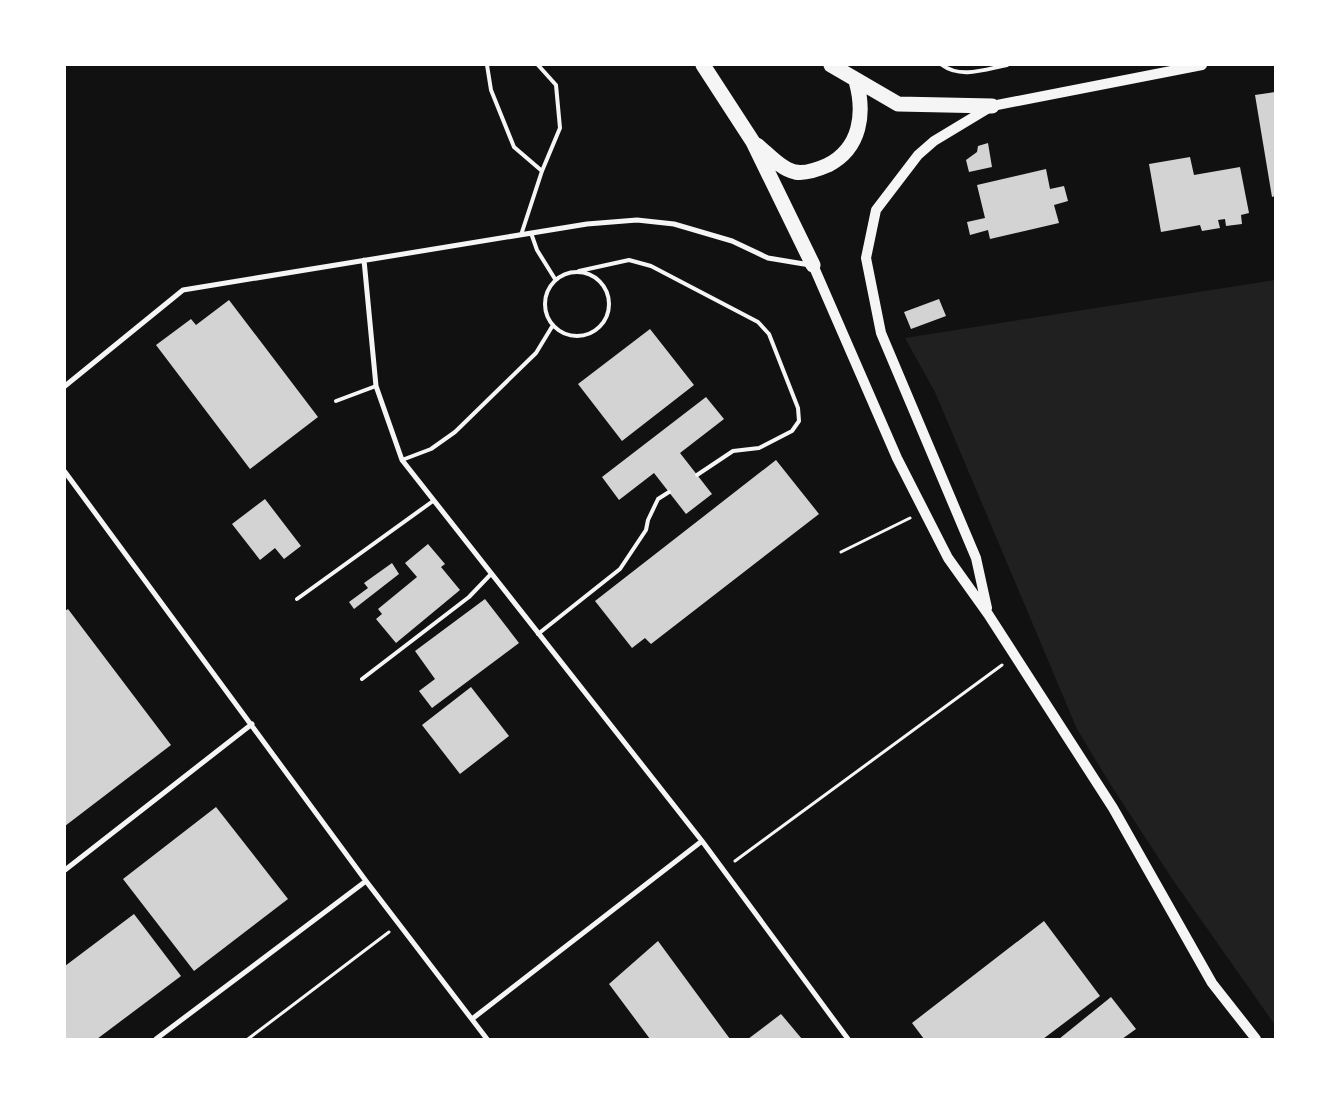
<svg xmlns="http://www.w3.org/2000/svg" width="1340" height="1104" font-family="Overpass,sans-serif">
<rect width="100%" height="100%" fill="#111"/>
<path fill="#202020" d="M1275 280V1025L1173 880 1109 782 1077 729 935 392 905 338Z"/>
<path fill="#d3d3d3" d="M1275 92V196L1272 197 1255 95Z
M988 143 992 167 969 172 966 160 977 152 978 146Z
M1190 157 1194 175 1240 167 1249 213 1241 215 1242 224 1226 226 1225 219 1218 220 1220 228 1202 231 1200 225 1161 232 1149 164Z
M1046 169 1050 189 1064 186 1068 201 1054 205 1059 223 990 239 988 230 970 235 967 222 985 218 977 185Z
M939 299 946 316 911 329 904 312Z
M229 300 318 417 250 469 156 345 191 319 196 325Z
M650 329 694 385 622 441 578 384Z
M706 397 724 419 680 453 712 494 686 514 654 473 619 500 602 477Z
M776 460 819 514 651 644 645 638 632 648 595 601Z
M265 499 301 546 284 559 275 548 260 560 232 524Z
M428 544 445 564 441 567 460 590 396 643 376 619 382 614 378 609 417 577 405 563Z
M392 563 399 574 354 609 349 602 368 588 364 583Z
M485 599 519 643 432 708 419 691 435 679 415 651Z
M68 609 171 745 65 826V611Z
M471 687 509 736 460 774 422 725Z
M216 807 288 899 194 971 123 879Z
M134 914 181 976 97 1039H65V966Z
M1044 921 1100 996 1043 1039H924L912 1023Z
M658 941 730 1039H650L609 984Z
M1111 997 1136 1029 1122 1039H1059Z
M781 1014 802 1039H748Z"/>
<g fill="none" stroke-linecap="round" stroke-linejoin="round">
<path stroke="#f5f5f5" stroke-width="3" d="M841 552 910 518
M735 861 1002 665
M248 1039 389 932"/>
<path stroke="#f5f5f5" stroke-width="4" d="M487 65 491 90 514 147 542 171
M942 65C961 79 986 69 1007 65
M531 233 537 250 555 279
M521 235 542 171 560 128 556 85 538 65
M579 271 629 260 651 266 758 322 769 334 798 408 799 421 792 431 759 448 733 451 697 475
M545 304a32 32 0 1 1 64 0a32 32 0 1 1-64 0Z
M336 401 376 386
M402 460 431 449 455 432 536 353 553 325
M297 599 433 501
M538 634 620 569 646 530 648 520 658 499 669 492
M362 679 469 597 491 574"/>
<path stroke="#f5f5f5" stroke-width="5" d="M364 260 376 386 402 460 702 841 848 1039
M65 386 183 290 587 224 637 220 674 224 732 241 768 258 810 265
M65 472 366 881 487 1039
M65 870 252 724
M472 1019 702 841
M156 1039 366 881"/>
<path stroke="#f5f5f5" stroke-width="10" d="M813 265 897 458 948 558 988 614 1113 808 1212 983 1256 1039
M987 608 976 558 881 333 866 258 876 210 918 155 934 141 992 106 1202 65"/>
<path stroke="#f5f5f5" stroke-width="15" d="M703 65 753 142 813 265
M831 65 898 104 992 106
M757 145C768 154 781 169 795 172 806 174 819 169 828 165 861 148 865 113 856 81"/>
</g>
<rect width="1340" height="1104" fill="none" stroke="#ffffff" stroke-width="132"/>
</svg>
